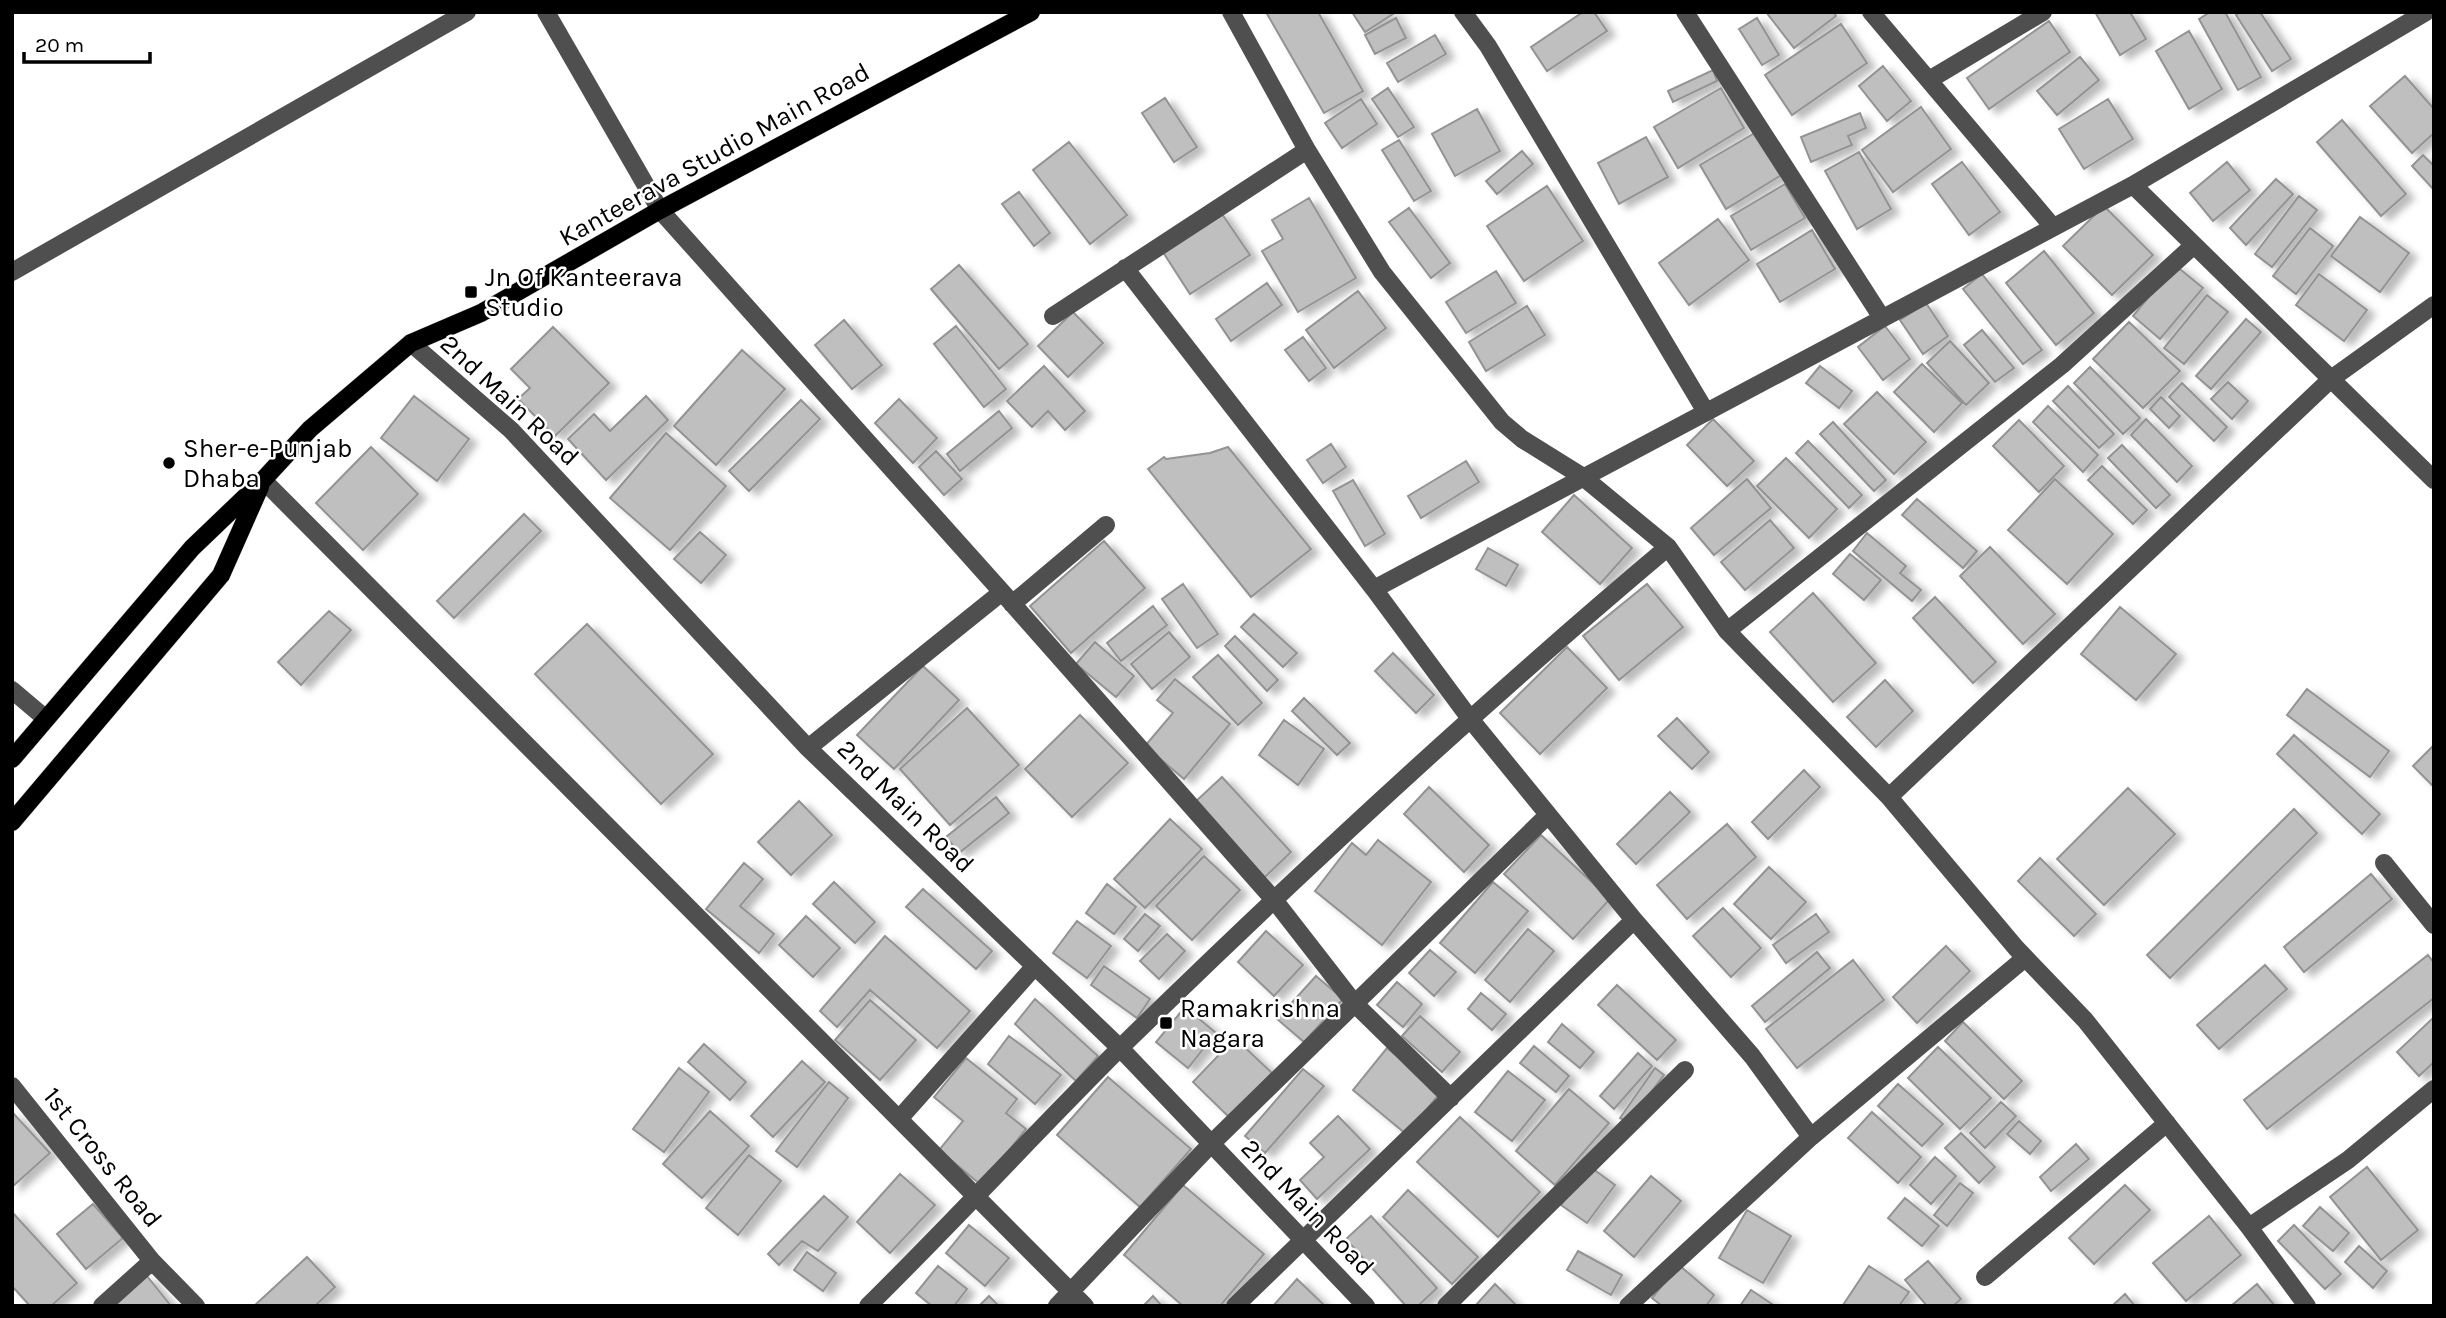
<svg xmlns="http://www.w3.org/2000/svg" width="2446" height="1318" font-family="Karla,sans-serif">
<defs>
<filter id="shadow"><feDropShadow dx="8" dy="4.5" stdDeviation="3.5" flood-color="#0004"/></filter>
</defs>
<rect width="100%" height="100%" fill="#fff"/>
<path fill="#bfbfbf" stroke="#939393" stroke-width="2" filter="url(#shadow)" d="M1266 12H1318L1363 91 1324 113Z
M1352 12H1396L1365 32Z
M1583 12H1594L1607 31 1547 71 1531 47Z
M1766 12H1834L1836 16 1794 48Z
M2095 12H2130L2146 39 2120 55Z
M2210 12H2225L2261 77 2238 90 2199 19Z
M2240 12H2260L2291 59 2272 71 2236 15Z
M1396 18 1406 38 1375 54 1365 35Z
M1757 18 1779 55 1762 65 1739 29Z
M2049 21 2070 52 1989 109 1967 78Z
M1841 24 1867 63 1792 115 1765 75Z
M2189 31 2222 89 2189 109 2156 51Z
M1435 35 1446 54 1398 82 1387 63Z
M2080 57 2099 80 2057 115 2037 91Z
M1883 66 1911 101 1887 121 1859 86Z
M1713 70 1717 81 1673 102 1668 91Z
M2405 76 2434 109V133L2412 153 2370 106Z
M1388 88 1414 127 1398 137 1372 99Z
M1721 88 1744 128 1678 168 1654 127Z
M1165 98 1197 147 1174 162 1142 113Z
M1361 99 1377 124 1342 148 1325 123Z
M2108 99 2133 139 2084 169 2059 129Z
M1921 107 1951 149 1893 192 1862 150Z
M1477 109 1500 151 1455 176 1432 134Z
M1860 113 1866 128 1848 136 1852 145 1811 162 1801 137Z
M2342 120 2406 194 2381 216 2317 142Z
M1758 131 1783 174 1726 209 1700 165Z
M1646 137 1668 177 1619 204 1598 163Z
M1399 140 1431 191 1414 201 1382 150Z
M1069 142 1127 215 1090 244 1033 170Z
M1522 151 1533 164 1497 194 1486 181Z
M1859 152 1891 209 1857 229 1825 171Z
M2423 155 2434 166V190L2412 166Z
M1962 162 2000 212 1969 235 1932 184Z
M2227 162 2250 190 2213 221 2190 193Z
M2276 179 2293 194 2246 245 2230 228Z
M1785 184 1805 218 1751 250 1731 216Z
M1547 186 1583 241 1524 281 1487 226Z
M1019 192 1050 233 1034 246 1002 204Z
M2299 196 2317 210 2272 267 2255 254Z
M1309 198 1356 278 1298 312 1262 251 1283 239 1272 220Z
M2104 206 2153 255 2112 295 2063 246Z
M1409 208 1450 263 1431 278 1389 222Z
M1220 211 1250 255 1190 294 1161 249Z
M2360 217 2409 253 2380 292 2331 256Z
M1718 219 1749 260 1689 305 1659 263Z
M2310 228 2333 246 2296 294 2273 276Z
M1812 230 1835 269 1780 302 1757 264Z
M2044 251 2094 313 2056 345 2006 283Z
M959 265 1028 344 999 369 931 289Z
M2175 265 2203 288 2160 339 2133 316Z
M1496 271 1516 303 1466 333 1446 302Z
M1982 274 2042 350 2023 364 1963 289Z
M2319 274 2367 310 2344 341 2296 305Z
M1267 283 1282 305 1231 341 1216 319Z
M1358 291 1386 328 1334 368 1306 330Z
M2207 295 2228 312 2184 364 2164 348Z
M1926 303 1948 336 1923 354 1900 320Z
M1527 306 1545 335 1486 371 1469 342Z
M1073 312 1103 343 1068 377 1038 346Z
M2246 319 2261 332 2211 389 2196 376Z
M844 320 882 365 852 389 815 345Z
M2129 322 2180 371 2143 408 2093 359Z
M956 326 1006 389 984 407 934 344Z
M1885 326 1910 359 1883 380 1858 347Z
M553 327 609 383 555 436 518 399 530 388 511 369Z
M1982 330 2014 368 1995 382 1964 345Z
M1303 337 1326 368 1309 381 1285 350Z
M1950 341 1989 383 1966 405 1927 363Z
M742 350 785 389 716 465 674 426Z
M1922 364 1962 403 1934 432 1894 392Z
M1044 366 1085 411 1065 430 1048 411 1032 427 1007 401Z
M1820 366 1852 391 1839 408 1806 383Z
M2090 367 2140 418 2123 434 2074 383Z
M2228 382 2248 401 2232 419 2211 399Z
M2182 383 2227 427 2214 441 2169 397Z
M2068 386 2114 434 2099 448 2053 401Z
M1877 392 1926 442 1894 474 1844 424Z
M414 396 469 439 437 481 381 438Z
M646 396 668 420 606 480 568 439 594 414 610 431Z
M2161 397 2180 416 2169 428 2150 409Z
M899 399 937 438 913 463 875 423Z
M801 400 820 419 749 491 729 471Z
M2048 406 2098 455 2083 472 2033 422Z
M999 411 1012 428 960 471 947 454Z
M1713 419 1754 461 1727 486 1687 445Z
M2146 419 2192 466 2177 482 2131 435Z
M2019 420 2064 466 2039 492 1993 446Z
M1833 422 1886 480 1874 491 1820 434Z
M666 433 726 486 670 550 610 498Z
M1808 441 1862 495 1849 508 1796 453Z
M1331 444 1346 467 1323 483 1307 460Z
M2122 445 2170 495 2156 508 2108 458Z
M371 447 418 494 363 550 316 503Z
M1228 447 1311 549 1251 597 1148 469 1164 457 1166 459 1210 453Z
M936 451 962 479 944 495 919 467Z
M1786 458 1837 509 1809 538 1757 486Z
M1466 461 1479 482 1421 518 1408 496Z
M2102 466 2147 510 2133 524 2088 480Z
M1747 479 1771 508 1714 555 1691 528Z
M2055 479 2113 534 2067 584 2008 530Z
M1353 480 1385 534 1365 546 1333 491Z
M1574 495 1632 548 1600 584 1542 532Z
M1917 499 1977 551 1963 568 1902 515Z
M524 514 541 531 454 618 437 601Z
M1770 520 1794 548 1745 590 1721 562Z
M700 532 726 555 701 583 674 559Z
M1867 533 1906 566 1900 573 1921 590 1912 601 1853 551Z
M1104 541 1145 588 1071 653 1030 606Z
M1990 547 2055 614 2023 644 1960 576Z
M1488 548 1518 565 1506 586 1476 569Z
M1850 554 1881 580 1864 600 1833 574Z
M1183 584 1218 634 1197 648 1162 599Z
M1647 584 1683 627 1619 680 1583 636Z
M1813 593 1876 663 1833 702 1770 632Z
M1935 597 1996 662 1973 683 1913 618Z
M1153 606 1167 625 1121 661 1107 643Z
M2120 607 2176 654 2136 700 2081 654Z
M329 611 351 630 301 685 278 662Z
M1254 614 1297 653 1283 667 1241 627Z
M587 624 713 754 661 804 535 674Z
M1169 632 1190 657 1152 689 1131 664Z
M1235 636 1278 680 1267 691 1225 646Z
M1095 642 1134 676 1116 697 1076 664Z
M1567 647 1607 688 1540 754 1500 713Z
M1393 653 1434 695 1416 713 1375 671Z
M1218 655 1262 703 1238 725 1193 677Z
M923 666 959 700 894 769 857 735Z
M1175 679 1230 724 1184 779 1145 746 1173 713 1157 700Z
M1885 680 1913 711 1876 747 1847 717Z
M2307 689 2389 751 2370 777 2287 715Z
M1304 698 1350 743 1337 755 1292 711Z
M967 708 1019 765 950 825 900 769Z
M1080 715 1128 763 1072 817 1025 769Z
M1677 718 1709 752 1692 769 1658 736Z
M1284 720 1324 749 1298 785 1259 755Z
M2294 735 2380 814 2362 834 2277 754Z
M2434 745V787L2413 766Z
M1804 770 1820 787 1768 839 1752 822Z
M1222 777 1291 852 1263 879 1194 803Z
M1429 787 1489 845 1464 872 1404 814Z
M2128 788 2175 834 2104 905 2057 859Z
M1670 792 1690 812 1636 864 1617 844Z
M996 797 1009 813 959 853 946 837Z
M799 801 832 835 791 875 758 842Z
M2294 809 2317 833 2170 978 2147 955Z
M1170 819 1202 849 1145 908 1114 879Z
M1727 824 1756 857 1687 919 1657 885Z
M1541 835 1610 899 1573 939 1504 874Z
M1378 840 1431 882 1382 945 1315 891 1352 843 1366 855Z
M1204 856 1240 890 1192 940 1156 906Z
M2040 858 2096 914 2074 936 2018 881Z
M744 863 763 879 740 906 774 934 759 953 706 909Z
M1769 867 1806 902 1771 939 1734 904Z
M2371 874 2392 899 2304 972 2284 947Z
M834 882 875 922 855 943 813 904Z
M1493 882 1528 911 1475 973 1440 943Z
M1107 884 1136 907 1114 934 1086 913Z
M923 889 992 951 976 969 906 907Z
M1723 908 1761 948 1731 977 1693 936Z
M1145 914 1160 926 1138 951 1124 939Z
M1816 914 1829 932 1786 963 1773 945Z
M806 916 840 948 813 977 779 945Z
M1077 921 1111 946 1087 978 1053 953Z
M1528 929 1554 951 1510 1002 1485 980Z
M1266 931 1303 965 1274 996 1238 962Z
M1167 934 1185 951 1159 979 1140 961Z
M885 936 970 1011 937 1048 870 990 837 1027 820 1011Z
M1946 946 1970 971 1917 1023 1893 997Z
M1430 950 1456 972 1434 996 1409 973Z
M1817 952 1830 968 1765 1022 1752 1006Z
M2428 955 2434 963V998L2267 1129 2244 1100Z
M1853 960 1884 1000 1797 1068 1766 1029Z
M2265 965 2287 989 2219 1049 2197 1025Z
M1104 966 1150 999 1137 1018 1091 985Z
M1316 976 1343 999 1304 1042 1277 1019Z
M1397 982 1422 1004 1403 1027 1377 1005Z
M1617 985 1676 1040 1657 1060 1598 1005Z
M1481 993 1506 1014 1492 1030 1468 1009Z
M1035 999 1098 1056 1076 1081 1015 1024Z
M870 1000 916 1040 880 1080 835 1040Z
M1185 1007 1216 1033 1188 1068 1156 1042Z
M1420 1016 1460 1052 1442 1072 1402 1036Z
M2434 1017V1062L2419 1076 2397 1052Z
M1963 1022 2022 1081 2004 1099 1945 1041Z
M1562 1024 1594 1052 1580 1068 1548 1042Z
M1009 1036 1061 1075 1035 1104 988 1064Z
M1235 1038 1272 1073 1230 1118 1193 1082Z
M704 1044 746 1082 730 1100 688 1062Z
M1534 1046 1569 1076 1556 1092 1520 1063Z
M1938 1047 1991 1098 1960 1129 1908 1078Z
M1387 1048 1441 1092 1406 1134 1353 1090Z
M1638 1053 1652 1066 1614 1109 1600 1096Z
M966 1058 1017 1099 1006 1113 1026 1129 981 1185 939 1150 963 1121 934 1097Z
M802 1061 825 1082 773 1137 751 1116Z
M679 1068 709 1092 664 1152 633 1129Z
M1655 1068 1664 1075 1628 1122 1620 1118Z
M1303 1069 1324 1086 1265 1153 1245 1136Z
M1508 1071 1545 1100 1512 1141 1475 1112Z
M1108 1077 1191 1149 1140 1207 1057 1135Z
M829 1082 848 1098 797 1167 776 1151Z
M1898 1084 1943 1124 1922 1146 1878 1106Z
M1569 1089 1609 1123 1555 1185 1516 1151Z
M2001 1102 2016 1116 1985 1148 1970 1133Z
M710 1111 749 1146 702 1198 663 1164Z
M12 1112 50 1153 12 1187Z
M1872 1112 1921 1157 1898 1183 1848 1138Z
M1338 1116 1370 1149 1317 1199 1300 1180 1324 1157 1310 1143Z
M1460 1117 1540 1192 1498 1237 1417 1162Z
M2019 1121 2041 1141 2030 1154 2007 1134Z
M1961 1133 1995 1167 1979 1183 1945 1148Z
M2076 1144 2089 1159 2051 1191 2040 1177Z
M749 1155 781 1181 738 1235 706 1208Z
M1935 1157 1956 1176 1931 1204 1910 1185Z
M1589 1166 1615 1185 1587 1223 1561 1205Z
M2367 1167 2418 1230 2381 1260 2330 1197Z
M900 1174 935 1205 890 1253 857 1222Z
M1651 1176 1681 1201 1634 1257 1604 1231Z
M1960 1183 1973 1193 1947 1226 1934 1215Z
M1183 1185 1264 1254 1220 1306H1183L1124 1255Z
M2125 1185 2150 1210 2094 1264 2069 1238Z
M1408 1190 1478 1257 1452 1284 1383 1217Z
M824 1196 848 1217 818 1251 802 1241 779 1265 768 1254Z
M1905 1198 1939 1226 1922 1246 1888 1218Z
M93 1204 123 1238 86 1269 57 1234Z
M2320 1207 2349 1233 2333 1251 2303 1226Z
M1747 1210 1791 1236 1763 1283 1719 1258Z
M12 1212 77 1283 51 1306H30L12 1286Z
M1371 1216 1437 1288 1418 1306H1406L1346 1239Z
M2209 1216 2241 1255 2186 1301 2153 1263Z
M969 1225 1009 1258 985 1286 946 1253Z
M2294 1225 2341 1274 2325 1289 2278 1241Z
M2359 1246 2387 1271 2373 1288 2345 1262Z
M1578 1251 1622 1275 1611 1295 1567 1270Z
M807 1252 836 1273 823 1291 794 1270Z
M307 1257 335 1287 315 1306H254Z
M1928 1261 1961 1299 1953 1306H1927L1905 1280Z
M1679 1265 1714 1295 1706 1306H1662L1652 1298Z
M938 1266 967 1289 954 1306H932L916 1293Z
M1869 1266 1909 1292 1899 1306 1843 1305Z
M147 1276 171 1306H114Z
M1297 1279 1325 1306H1273Z
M1495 1284 1517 1306H1475Z
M2257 1284 2275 1306H2231Z
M1751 1290 1775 1306H1740Z
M2125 1294 2135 1306H2112Z
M989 1296 999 1306H979Z
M1153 1296 1162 1306H1143Z"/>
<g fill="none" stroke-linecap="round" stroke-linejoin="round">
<g stroke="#dbdbdb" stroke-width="19">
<path id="major" d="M12 759 192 548 263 480 310 429 411 343 481 313 660 210 1031 12
M12 822 221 575 260 487"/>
</g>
<path stroke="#4f4f4f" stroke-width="18" d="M546 12 660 210 1002 592 808 748
M1231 12 1307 150 1382 272 1502 422 1522 439 1583 477 1668 547 1727 631 1889 797 2016 948 2085 1020 2249 1227 2307 1306
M1463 12 1488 46 1706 412
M1685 12 1882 318
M1871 12 2053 227
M1929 80 2043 12
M2133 185 2434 480
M1125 268 1374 589 1471 720 1634 920 1752 1056 1811 1137
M12 272 467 12
M1053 316 1307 150
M411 343 511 430 808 748 1120 1048 1366 1306
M263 480 1085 1306
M1374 589 2133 185 2426 12
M1002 592 1275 901 1355 1004 1451 1098
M1012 604 1106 525
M1727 631 2062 365 2194 245
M12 690 45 718
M1889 797 2331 379 2434 305
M2384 863 2434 925
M12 1086 152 1261
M899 1119 1035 966
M2249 1227 2348 1160 2434 1089
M1985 1277 2167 1123
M102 1306 152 1261 196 1306
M868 1306C954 1221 1035 1133 1120 1048 1297 875 1479 706 1668 547
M1057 1306 1211 1144 1548 815
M1235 1306 1634 920
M1446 1306 1685 1070
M1628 1306 1811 1137 2025 958"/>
<use href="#major" stroke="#000" stroke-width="18"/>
</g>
<g fill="#000" stroke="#fff" stroke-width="2.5">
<rect x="464" y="285" width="14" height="14" rx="3.5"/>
<circle cx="169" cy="463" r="7"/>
<rect x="1159" y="1016" width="14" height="14" rx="3.5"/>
</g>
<g text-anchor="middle" stroke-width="5" stroke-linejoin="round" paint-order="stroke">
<g font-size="26" fill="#000" stroke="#fff">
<text transform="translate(714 154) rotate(-29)" y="9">Kanteerava Studio Main Road</text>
<text transform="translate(510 400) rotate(43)" y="9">2nd Main Road</text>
<text transform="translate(906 806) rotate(44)" y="9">2nd Main Road</text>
<text transform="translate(103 1157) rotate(51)" y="9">1st Cross Road</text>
<text transform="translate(1308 1207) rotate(46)" y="9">2nd Main Road</text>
</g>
<g font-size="26" fill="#000" stroke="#fff" text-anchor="start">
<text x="485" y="286">Jn Of Kanteerava<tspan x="485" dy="30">Studio</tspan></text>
<text x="183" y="457">Sher-e-Punjab<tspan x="183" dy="30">Dhaba</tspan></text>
<text x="1180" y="1017">Ramakrishna<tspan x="1180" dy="30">Nagara</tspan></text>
</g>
</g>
<rect width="2446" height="1318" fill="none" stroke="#000000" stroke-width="28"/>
<path d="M24 52v10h126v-10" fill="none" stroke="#000000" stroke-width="3.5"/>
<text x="35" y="52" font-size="21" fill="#000000" stroke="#ffffff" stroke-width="5" paint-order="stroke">20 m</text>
</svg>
